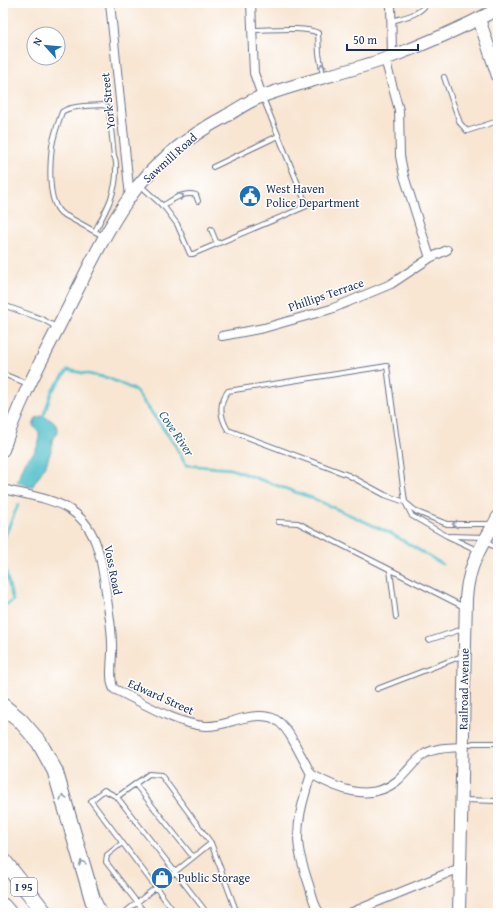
<svg xmlns="http://www.w3.org/2000/svg" width="501" height="916" font-family="'Gentium Book Plus',serif">
<rect width="100%" height="100%" fill="#fff"/>
<filter id="ink" filterUnits="userSpaceOnUse"><feTurbulence type="fractalNoise" baseFrequency=".025" numOctaves="2"/><feDisplacementMap in="SourceGraphic" scale="8" xChannelSelector="R" yChannelSelector="G"/><feConvolveMatrix kernelMatrix="1 2 1 2 8 2 1 2 1" color-interpolation-filters="sRGB"/></filter>
<filter id="wash" filterUnits="userSpaceOnUse"><feTurbulence type="fractalNoise" baseFrequency=".012" numOctaves="4" result="noise"/><feDisplacementMap in="SourceGraphic" scale="16" xChannelSelector="R" yChannelSelector="G"/><feGaussianBlur stdDeviation="0.9" result="paint"/><feColorMatrix in="noise" values="0 0 0 0 0 0 0 0 0 0 0 0 0 0 0 0 0 1.4 0 .05"/><feComposite in="paint" operator="in"/></filter>
<g filter="url(#wash)">
<rect width="100%" height="100%" fill="#f8e6d3"/>
<path fill="#54c1cb" stroke="#387894" d="M41 416C49 418 57 422 58 431L52 440V448L46 465 32 487 19 483 17 481 26 461 35 451 39 443V432L33 426 36 418Z"/>
<g fill="none" stroke-linecap="round" stroke-linejoin="round">
<path stroke="#54c1cb" stroke-width="3" d="M42 420 52 391 68 370 108 378 135 390 174 443 186 465 231 469 312 498 390 533 442 564
M3 540 18 505
M3 561 13 601 3 606
M498 595V596"/>
</g>
</g>
<g filter="url(#ink)">
<g fill="none" stroke-linecap="round" stroke-linejoin="round">
<g stroke="#686f87" stroke-width="6">
<path id="lane" d="M392 21C404 17 420 15 427 3
M253 30C269 30 305 26 318 33L319 54 323 75
M444 77 460 123 467 131 498 121
M213 167 278 136
M140 185 165 208 177 224 190 254H193L307 206 263 98
M162 206C173 200 183 191 196 195L198 201
M211 229 217 244
M95 231C105 212 116 194 116 172 116 166 117 161 114 156L109 110 107 107 103 105C92 106 70 105 62 112 58 123 54 134 52 146 50 164 47 200 61 213L103 236
M3 305 42 319 56 327
M3 374 28 384
M278 522 298 523 464 607
M450 536 485 537
M484 542 498 548
M477 550 447 536 412 516 405 502 387 366 228 391C218 404 220 417 228 430L348 475 385 495 405 502 417 512 447 524H492
M390 570 396 617
M429 640 463 629
M377 689 462 656
M465 746 473 743H498
M135 784 193 857
M117 797 207 913
M464 800 498 801
M122 843 107 855 106 862 145 913
M124 913 211 843
M175 913 91 801 104 790 117 797 149 774 161 775 211 843 237 913"/>
</g>
<g stroke="#686f87" stroke-width="10">
<path id="street" d="M110 3 130 197
M251 3 254 73 262 96
M391 3 392 56
M385 59 399 110 400 156 404 176 430 258
M222 336 264 328 331 309 391 284 430 258 447 250
M3 489C22 494 51 498 67 508 100 526 102 566 107 599 109 614 112 629 112 644 113 656 108 680 114 689 140 701 176 724 205 726 218 727 231 721 244 718 272 712 282 719 295 744 300 754 306 764 311 774 304 797 295 824 299 849 301 861 305 873 309 885 312 894 313 905 320 913
M311 774C337 789 370 803 397 781 408 772 414 760 426 753 437 747 450 748 462 747
M350 913 460 868"/>
</g>
<g stroke="#686f87" stroke-width="14">
<path id="secondary" d="M479 19 498 76
M3 450C17 405 40 363 61 322 83 280 102 236 129 198 153 163 189 136 226 116 238 109 250 100 263 96 303 81 345 73 385 59 423 45 462 28 498 9
M459 913 466 598C467 591 467 585 469 579 473 557 487 537 498 517"/>
</g>
<g stroke="#686f87" stroke-width="17">
<path id="highway" d="M3 706 20 720 39 742 55 771 93 901 99 913
M3 860 45 913
M3 906 9 913"/>
</g>
<use href="#lane" stroke="#fff" stroke-width="4"/>
<use href="#street" stroke="#fff" stroke-width="8"/>
<use href="#secondary" stroke="#fff" stroke-width="12"/>
<use href="#highway" stroke="#fff" stroke-width="15"/>
</g>
<defs><path id="oneway-chevron" d="M-2-3.5L2.5 0L-2 3.5" fill="none" stroke-width="1.6" stroke-linecap="round" stroke-linejoin="round"/></defs>
<g stroke="#8d97ae">
<use href="#oneway-chevron" transform="translate(322 66) rotate(-100)"/>
<use href="#oneway-chevron" transform="translate(181 196) rotate(-23)"/>
<use href="#oneway-chevron" transform="translate(455 524) rotate(-180)"/>
<use href="#oneway-chevron" transform="translate(63 797) rotate(-105)"/>
<use href="#oneway-chevron" transform="translate(82 863) rotate(-107)"/>
</g>
</g>
<defs>
<g id="civic-disc" transform="scale(1.15)"><circle r="9.5" fill="#1f6fb2" stroke="#fff"/><path d="M-.6-6.5H3V-4.5H.6V-3L4-1V1h2V6H-6V1h2V-1L-.6-3ZM-1.2 2.5V6h2.4V2.5Z" fill="#fff"/></g>
<g id="shop-disc" transform="scale(1.15)"><circle r="9.5" fill="#1f6fb2" stroke="#fff"/><path d="M-5-2.5h2.3a2.7 3.5 0 0 1 5.4 0H5L5.5 6h-11ZM-1.5-2.5h3a1.5 2.3 0 0 0-3 0Z" fill="#fff"/></g>
</defs>
<g fill-rule="evenodd">
<use href="#civic-disc" x="250" y="196"/>
<use href="#shop-disc" x="162" y="878"/>
</g>
<g text-anchor="middle" stroke-width="3" stroke-linejoin="round" paint-order="stroke">
<rect fill="#fff" stroke="#5f6d8e" stroke-width="1" x="11" y="878" width="26" height="18" rx="3"/>
<g font-size="11" font-weight="bold" fill="#1b2f5e">
<text x="24" y="891">I 95</text>
</g>
<g font-size="12" fill="#1b2f5e" stroke="#fff">
<text transform="translate(108 101) rotate(-96)" y="4">York Street</text>
<text transform="translate(170 158) rotate(-42)" y="4">Sawmill Road</text>
<text transform="translate(326 295) rotate(-19)" y="4">Phillips Terrace</text>
<text transform="translate(113 570) rotate(79)" y="4">Voss Road</text>
<text transform="translate(464 689) rotate(-89)" y="4">Railroad Avenue</text>
<text transform="translate(161 697) rotate(24)" y="4">Edward Street</text>
</g>
<g font-size="12" fill="#1b2f5e" stroke="#fff" text-anchor="start">
<text x="266" y="193">West Haven<tspan x="266" dy="14">Police Department</tspan></text>
<text x="178" y="882">Public Storage</text>
</g>
<g font-size="13" font-style="italic" fill="#2f6284" stroke="#fff">
<text transform="translate(177 433) rotate(56)" y="5">Cove River</text>
</g>
</g>
<rect width="501" height="916" fill="none" stroke="#fff" stroke-width="16"/>
<g transform="translate(46 46) rotate(297)"><circle r="19" fill="#ffffff" stroke="#a4acbf"/>
<path d="M0-3L7 15L0 10L-7 15Z" fill="#1f6fb2"/>
<text y="-6" font-size="11" font-weight="bold" text-anchor="middle" fill="#1b2f5e">N</text>
</g>
<path d="M347 44v6h71v-6" fill="none" stroke="#1b2f5e" stroke-width="2"/>
<text x="353" y="44" font-size="12" fill="#1b2f5e" stroke="#ffffff" stroke-width="3" paint-order="stroke">50 m</text>
</svg>
